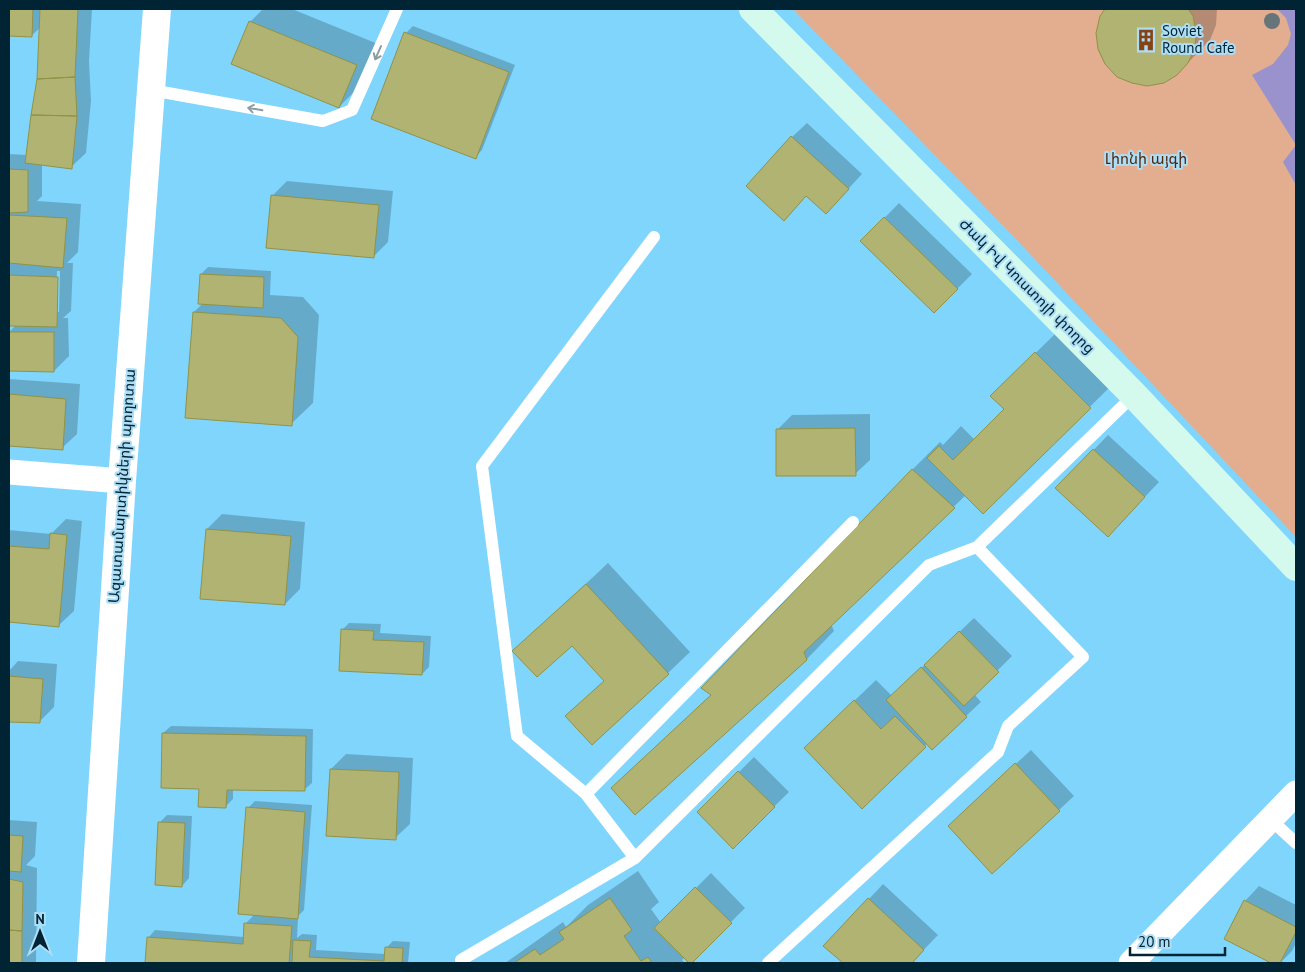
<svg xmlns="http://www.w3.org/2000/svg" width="1305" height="972" font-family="'PT Sans','Noto Sans Armenian',sans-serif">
<rect width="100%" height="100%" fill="#80d5fd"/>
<path fill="#e3ad8f" d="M793 9H1296V537L1014 237Z"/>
<path fill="#9992cd" d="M1277 9H1296V185L1283 162 1296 145 1252 75 1273 64 1288 45 1291 34 1286 18Z"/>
<path fill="#0003" fill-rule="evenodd" d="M9 9H92L89 61 91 101 86 153 71 167 42 164V196L37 201 81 204 78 252 67 263H73L71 311 63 318H68L69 356 54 371 9 369V332L16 325H9V266L12 262H9V154L27 155 38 79 41 27 31 36 9 35ZM57 271H60L59 312H56Z
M263 9H292L378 44 361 85 339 107 250 22Z
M1106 9H1217L1216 25 1210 40 1177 74 1101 17Z
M413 26 515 65 482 150 475 157 406 33Z
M807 123 862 174 840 198 807 195 798 204 792 137Z
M287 181 393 191 388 242 374 256 272 196Z
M899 203 972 274 934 312 862 241Z
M208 267 271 271 270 295 303 297 319 315 313 403 291 424 194 312 203 303 201 274Z
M1057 332 1111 386 983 512 966 495 831 624 834 631 807 659 641 761 712 694 912 470 940 442 943 445 961 426 975 440 1006 409 992 396Z
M9 379 80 384 77 434 62 448 9 445Z
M870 414V460L855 474 777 430 792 415Z
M1108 435 1159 482 1122 521 1057 488Z
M222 514 305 522 300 589 285 604 207 529Z
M66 519 82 521 74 611 59 625 9 621V530L51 534Z
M608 563 690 652 668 673 567 716 605 680 572 644 514 651Z
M974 618 1012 656 974 694 981 702 932 748 928 743 862 807 827 727 876 680 892 696Z
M349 623 381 624 380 633 431 636 429 667 422 674 342 630Z
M18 661 57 664 54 707 39 722 9 721V671Z
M171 726 313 729 312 783 304 790 233 789V799L225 807 200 788 163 733Z
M1031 750 1074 796 1059 810 964 811Z
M346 754 413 758 410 824 395 838 331 769Z
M754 757 789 792 733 847 699 812Z
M255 801 312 805 304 910 295 919H298L297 938 302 934 317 935 316 950 385 954 386 948 393 941 410 942 408 963H146L148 938 155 930 244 937 246 923 255 914 248 808Z
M167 815 192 816 189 878 182 886 160 822Z
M9 820 37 822 35 856 26 865 37 868 36 963H9Z
M638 871 659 902 651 909 661 923 711 873 745 908 690 963 685 957 682 960 684 963H505L563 922 566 927 588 905Z
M883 884 938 935 911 963H844L825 946Z
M1259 886 1296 905V943L1292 951 1280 963H1274L1225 939 1245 901Z"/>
<path fill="#b1b372" stroke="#919245" d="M9 9H33L32 37 9 36Z
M40 9H78L75 77 37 79Z
M1105 9H1188L1193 16 1196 32 1195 48 1188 63 1177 75 1164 83 1147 86 1132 83 1117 77 1105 64 1098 49 1096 33 1100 16Z
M249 21 357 65 339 108 231 64Z
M404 32 509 72 476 159 371 119Z
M75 77 77 116 31 115 37 79Z
M31 115 77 116 72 169 25 163Z
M791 136 849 189 826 214 806 196 784 221 746 186Z
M9 169 28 170V212L9 213Z
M271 195 379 205 374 258 266 248Z
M9 215 67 218 63 268 9 263Z
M884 217 958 289 934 313 860 241Z
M200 274 264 277 263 308 198 304Z
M9 275 58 277 57 327 9 326Z
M193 312 281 318 298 337 292 426 185 418Z
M9 332H54V372L9 371Z
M1035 352 1091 408 983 514 927 458 939 446 953 460 1004 409 990 396Z
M9 394 66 399 63 450 9 446Z
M855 428 856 476H776V429Z
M1093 449 1145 497 1108 537 1055 488Z
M912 469 955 508 804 652 807 660 635 815 611 788 711 695 701 688Z
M206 529 291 536 285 605 200 599Z
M50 533 67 535 59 627 9 622V546L49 549Z
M586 584 669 674 592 745 565 716 604 681 572 646 537 677 512 651Z
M341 629 374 631 373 640 424 642 422 675 339 671Z
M959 631 999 672 964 706 924 665Z
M921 667 967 717 932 750 886 700Z
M9 676 43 679 40 723 9 722Z
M854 700 881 729 895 716 926 747 862 809 804 748Z
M162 733 306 736 305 791 227 790 226 808 198 807 199 789 161 788Z
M1015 763 1060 811 992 874 948 826Z
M330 769 399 772 396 840 326 836Z
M738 771 775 807 733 849 697 812Z
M246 807 305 812 298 919 238 914Z
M158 822 185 823 182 887 155 885Z
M9 835 23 836 21 872 9 871Z
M9 879 23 882 22 931 9 930Z
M695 887 732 923 692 963H689L654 928Z
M610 898 632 930 624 936 641 961 648 957 652 963H514L535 949 540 955 564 939 559 932Z
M868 898 924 950 912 963H843L823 946Z
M1244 900 1296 927V932L1280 963H1271L1224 939Z
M244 923 292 926 289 963H145L147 937 243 944Z
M9 930 22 931V963H9Z
M293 940 311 941 309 957 384 961 385 947 403 948 402 963H292Z"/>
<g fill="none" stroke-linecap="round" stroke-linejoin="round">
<path stroke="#fff" stroke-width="12" d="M151 90 323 121 352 110 397 9
M654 237 482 466 517 736 586 794 635 858 929 565 977 547 1134 395
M586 794 853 522
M1270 819 1296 843
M461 960 635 858
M768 963 998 752 1008 726 1083 657 977 547"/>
<path stroke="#fff" stroke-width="25" d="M9 472 122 481
M1131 963 1296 793"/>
<path stroke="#fff" stroke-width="28" d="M91 963 122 481 157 9"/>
<path stroke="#d4faee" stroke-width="28" d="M753 9 1134 395 1296 567"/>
</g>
<circle fill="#65757a" cx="1272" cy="21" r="8"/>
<defs><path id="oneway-shaft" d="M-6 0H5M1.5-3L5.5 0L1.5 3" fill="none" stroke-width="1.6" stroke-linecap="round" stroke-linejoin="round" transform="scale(1.25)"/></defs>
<g stroke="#8c9ca3">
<use href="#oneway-shaft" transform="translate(378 53) rotate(114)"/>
<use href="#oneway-shaft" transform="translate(255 109) rotate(-170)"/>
</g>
<defs>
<g id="building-bare" transform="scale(1.725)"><path d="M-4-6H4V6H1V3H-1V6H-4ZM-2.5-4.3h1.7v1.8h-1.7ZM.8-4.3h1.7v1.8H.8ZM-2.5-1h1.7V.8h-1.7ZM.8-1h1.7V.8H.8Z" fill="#854215" stroke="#addef6" stroke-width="2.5" paint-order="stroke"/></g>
</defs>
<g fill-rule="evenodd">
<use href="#building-bare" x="1146" y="40"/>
</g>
<g text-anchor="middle" stroke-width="4" stroke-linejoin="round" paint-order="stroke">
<g font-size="15" fill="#002433" stroke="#addef6" text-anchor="start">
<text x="1162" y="36">Soviet<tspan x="1162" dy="17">Round Cafe</tspan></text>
</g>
<g font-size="15" fill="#4f270e" stroke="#addef6">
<text x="1146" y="164">Լիոնի այգի</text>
</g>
<g font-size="15" fill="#002433" stroke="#addef6">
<text transform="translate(1027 286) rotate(45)" y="5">Ժակ Իվ Կուստոյի փողոց</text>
<text transform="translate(122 486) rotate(-86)" y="5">Ազատամարտիկների պողոտա</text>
</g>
</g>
<rect width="1305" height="972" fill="none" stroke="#002433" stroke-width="20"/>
<g transform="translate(40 932)" stroke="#addef6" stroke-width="4" paint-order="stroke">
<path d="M0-4L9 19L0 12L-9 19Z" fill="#002433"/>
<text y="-8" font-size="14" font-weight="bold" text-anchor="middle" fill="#002433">N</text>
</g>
<path d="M1130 947v8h95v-8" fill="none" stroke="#002433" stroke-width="2.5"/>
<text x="1138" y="947" font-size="15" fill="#002433" stroke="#addef6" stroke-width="4" paint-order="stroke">20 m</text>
</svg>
